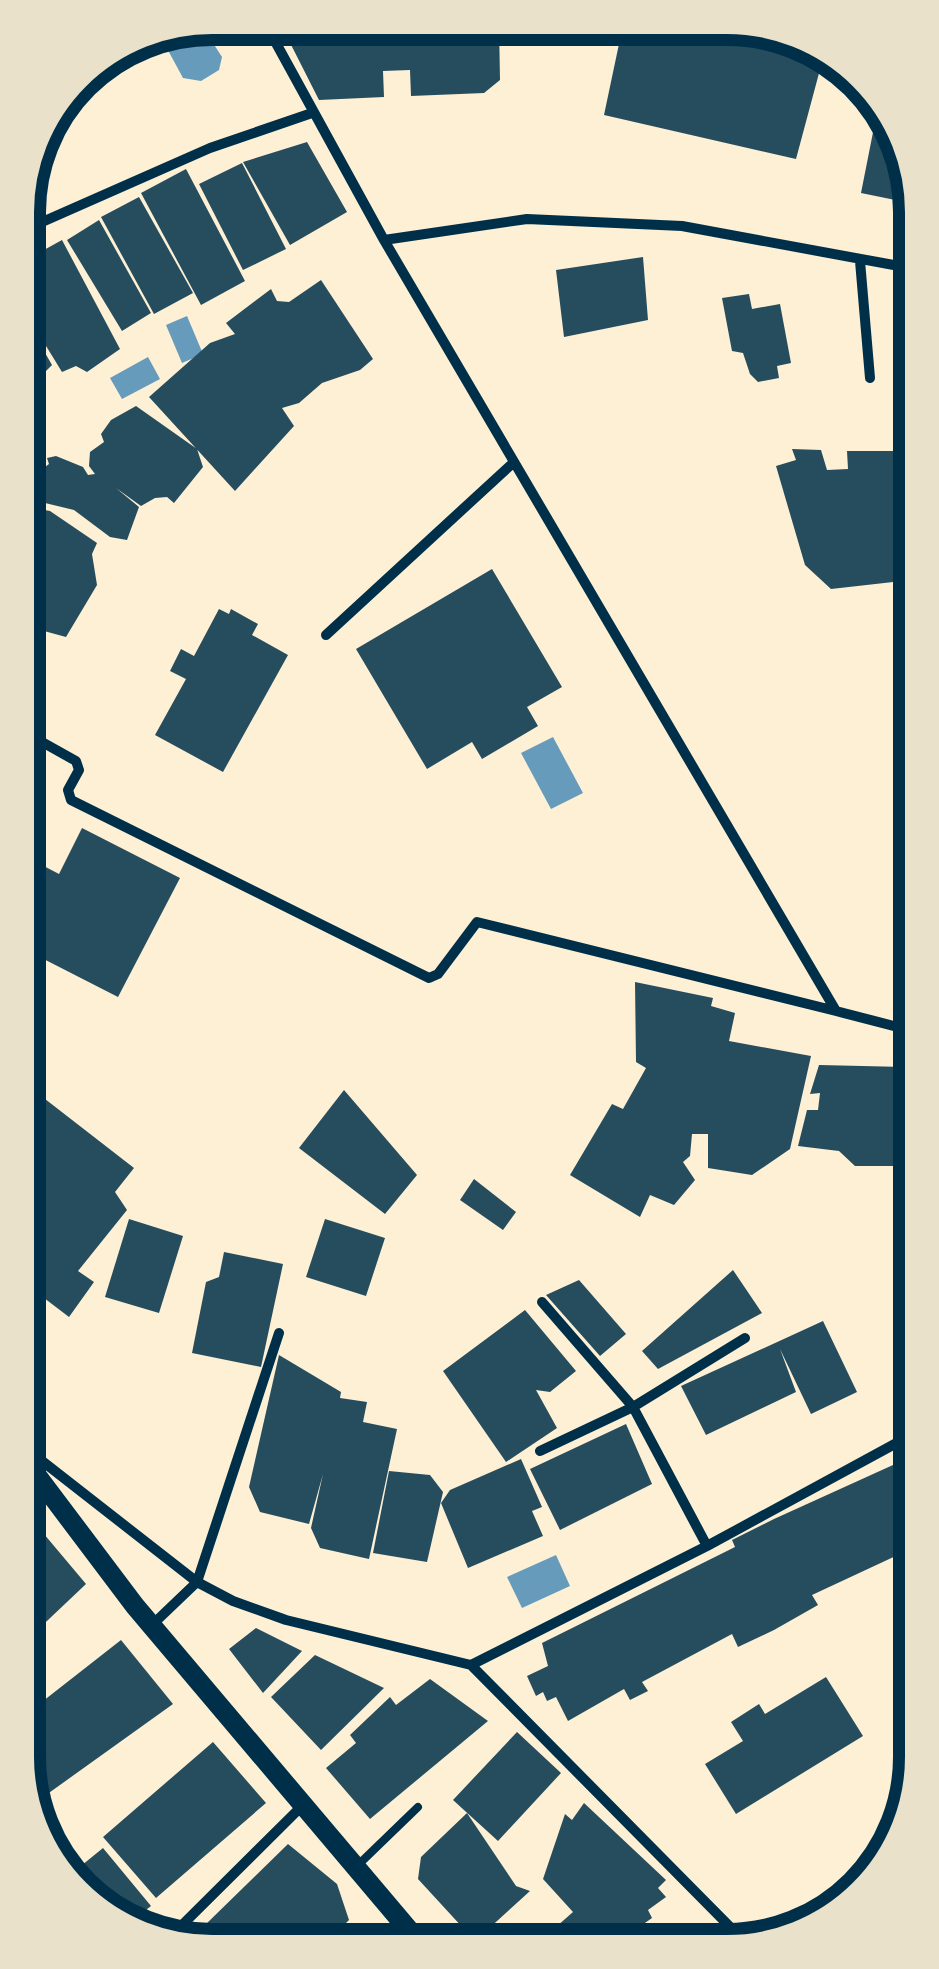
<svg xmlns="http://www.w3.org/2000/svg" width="939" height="1969" font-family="'PT Sans',sans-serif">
<rect width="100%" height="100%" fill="#fdf0d5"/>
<path fill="#669bbc" d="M202 26 222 57 219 70 201 81 183 78 163 41Z
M187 316 203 354 182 363 166 325Z
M148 357 160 379 122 399 110 378Z
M553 737 583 793 551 809 521 753Z
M556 1555 570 1586 522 1608 507 1577Z"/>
<path fill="#264d5e" d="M280 23 499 24 500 80 484 93 411 96 410 70 383 71 384 97 319 100Z
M623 25 664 26 822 62 796 159 604 115Z
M878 107 910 162V203L861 193Z
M307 142 347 212 290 245 243 162Z
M242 163 286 249 243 270 199 184Z
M186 169 245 281 201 305 141 193Z
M139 197 193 293 154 314 101 217Z
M99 220 151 313 122 331 67 240Z
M62 240 120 349 87 372 76 366 62 372 24 310V261Z
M643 257 648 320 564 337 556 270Z
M321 280 373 359 360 370 322 383 299 403 282 408 294 426 235 491 149 397 210 343 235 334 226 323 271 289 277 301 289 302Z
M749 294 752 309 780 304 791 363 777 366 779 378 758 382 750 374 743 353 732 351 722 298Z
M24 316 52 365 25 392Z
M136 406 197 449 203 467 174 503 167 497 155 498 141 506 116 488 139 507 127 540 110 537 74 510 45 503V495L34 484 42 483 41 470 49 464 47 458 56 456 83 467 88 475 95 474 89 466 90 452 104 442 101 434 111 420Z
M792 449 821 450 827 470 848 469 847 451H898L903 492H911V566L907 567 902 581 831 589 805 565 776 466 796 460Z
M28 507 50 511 97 543 92 554 97 585 66 637 33 628 30 609 25 606Z
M492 569 562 687 527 707 538 726 482 759 472 742 427 769 356 649Z
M219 609 229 614 231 609 258 624 252 635 288 655 223 772 155 735 186 679 170 671 181 649 194 656Z
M82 828 180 878 118 997 26 950V885L38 863 59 874Z
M635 982 713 998 711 1006 735 1013 729 1041 811 1056 790 1149 752 1175 708 1168V1134H692L690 1156 683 1162 695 1180 674 1205 650 1195 640 1217 570 1175 612 1104 623 1109 646 1068 636 1062Z
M819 1065 905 1067 899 1166H855L839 1151 798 1146 807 1110H818L820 1093 810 1094Z
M27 1085 134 1168 115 1192 127 1210 78 1271 94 1282 69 1317 27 1285Z
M344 1090 417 1175 385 1214 299 1148Z
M911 1119H914V1173H908L907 1150Z
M474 1179 516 1212 503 1230 460 1200Z
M908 1192H914V1245H907Z
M129 1219 183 1236 159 1313 105 1297Z
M325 1219 385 1238 366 1296 306 1277Z
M224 1252 283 1264 261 1367 192 1353 206 1282 219 1277Z
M733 1270 762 1313 658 1369 642 1351Z
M579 1280 626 1334 600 1356 546 1295Z
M525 1310 576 1371 550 1392 536 1390 557 1428 506 1462 443 1371Z
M823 1321 857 1392 811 1414 780 1349 796 1392 706 1435 681 1386Z
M279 1355 341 1392 340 1398 367 1402 363 1422 397 1429 369 1559 320 1548 311 1528 323 1474 309 1524 260 1512 249 1487Z
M626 1424 652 1484 560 1530 530 1469Z
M915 1455V1547L812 1595 818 1605 774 1630 738 1647 732 1634 642 1682 648 1691 630 1700 624 1689 568 1721 556 1697 547 1701 543 1692 536 1696 527 1676 548 1666 542 1643 735 1547 732 1540 774 1519Z
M521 1459 542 1507 532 1511 543 1536 468 1568 441 1503 450 1490Z
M389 1471 430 1475 443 1492 427 1562 373 1553Z
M28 1515 86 1584 29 1638Z
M256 1628 302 1651 263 1693 229 1649Z
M121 1640 173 1704 46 1795 29 1774V1712Z
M315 1655 384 1688 321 1750 271 1697Z
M826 1677 863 1736 736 1814 705 1764 743 1741 731 1722 759 1704 765 1714Z
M430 1679 488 1721 370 1819 326 1768 356 1743 350 1735 390 1697 396 1705Z
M517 1732 561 1773 498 1841 453 1800Z
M213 1742 266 1803 156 1898 103 1837Z
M584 1803 666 1880 658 1888 666 1897 648 1910 652 1918 642 1925 646 1931 635 1937 638 1941H540L573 1912 543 1879 565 1814 572 1820Z
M467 1813 516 1886 530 1891 475 1941 418 1879 421 1857Z
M288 1844 337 1884 349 1920 327 1942 218 1943 203 1927Z
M103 1848 151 1906 132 1921 87 1899 71 1874Z"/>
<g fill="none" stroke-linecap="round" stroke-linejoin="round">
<path stroke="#003049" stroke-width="8" d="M357 1866 418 1807"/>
<path stroke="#003049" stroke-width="10" d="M265 23 384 240 836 1011 913 1031
M24 230 210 148 312 113
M384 240 527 219 682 226 910 268
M860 261 870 378
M326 635 514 462
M26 733 76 761 79 770 68 790 71 800 429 978 438 974 477 922 836 1011
M542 1302 633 1407 707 1546
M28 1450 197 1582 233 1601 286 1620 471 1665 743 1940
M540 1451 633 1407 745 1338
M152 1625 197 1582 279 1333
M471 1665 707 1546 915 1433
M168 1939 305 1803
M383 1942 400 1920"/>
<path stroke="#003049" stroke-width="20" d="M28 1464 135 1606 419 1942"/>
</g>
<path d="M0 0H939V1969H0ZM212 40H727A172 172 0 0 1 899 212V1757A172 172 0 0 1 727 1929H212A172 172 0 0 1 40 1757V212A172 172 0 0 1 212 40Z" fill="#e9e1ca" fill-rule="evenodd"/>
<path fill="none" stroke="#003049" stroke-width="12" d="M212 40H727A172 172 0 0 1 899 212V1757A172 172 0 0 1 727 1929H212A172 172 0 0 1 40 1757V212A172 172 0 0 1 212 40Z"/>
</svg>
